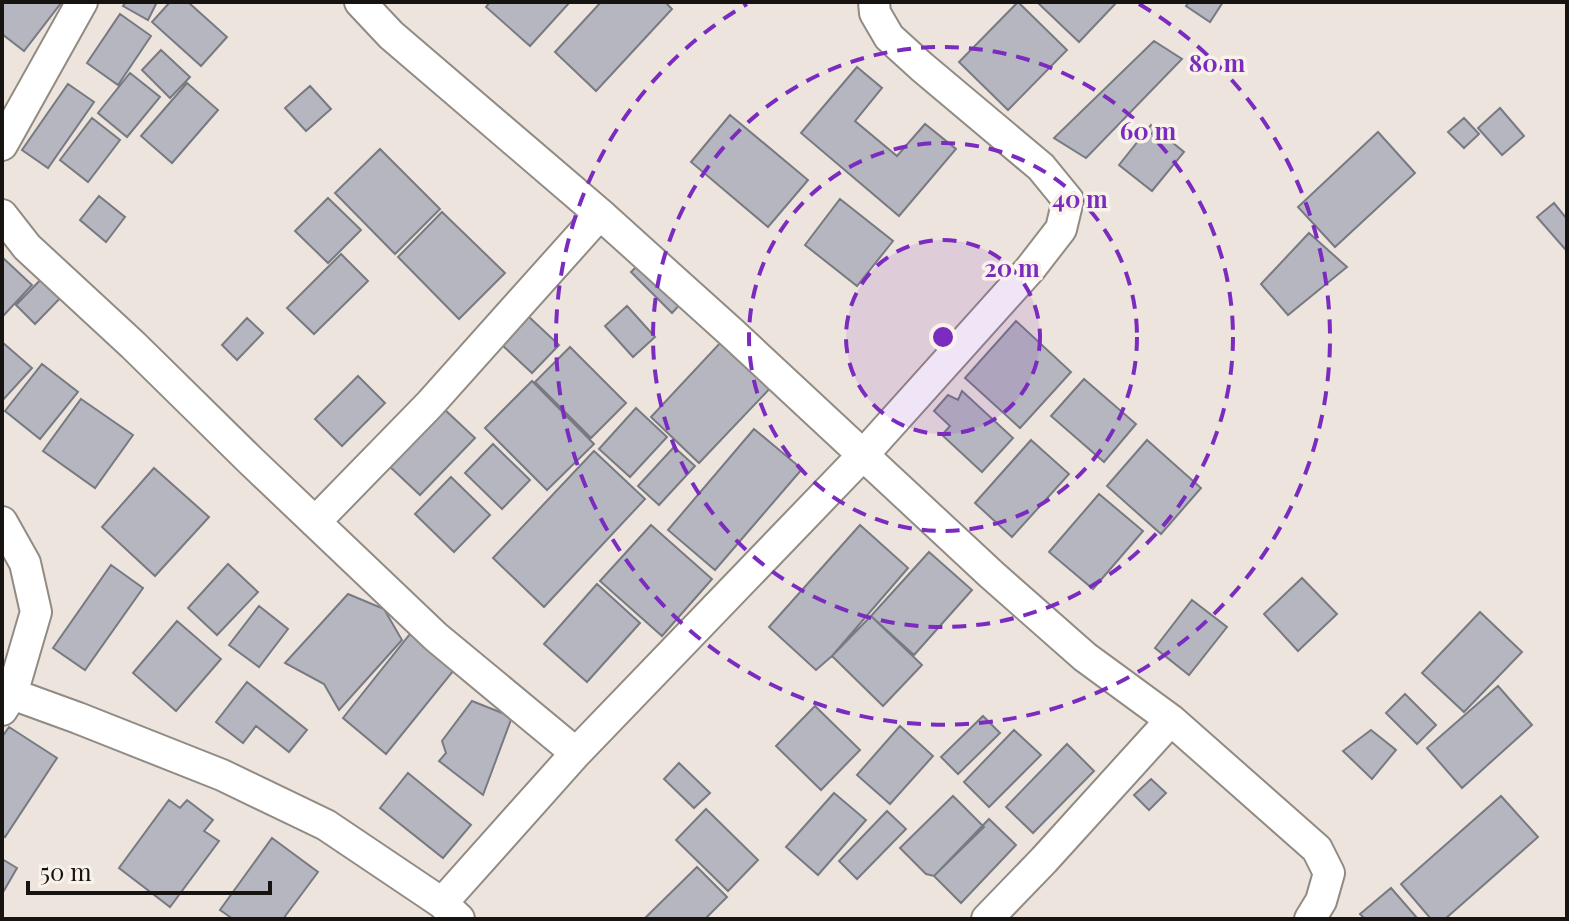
<svg xmlns="http://www.w3.org/2000/svg" width="1569" height="921" font-family="'Playfair Display',serif">
<rect width="100%" height="100%" fill="#ece4dd"/>
<path fill="#b5b6bf" stroke="#787a82" stroke-width="2" d="M2 2H59L61 3 24 51 2 34Z
M126 2H157L148 20 123 6Z
M170 2H188L227 37 201 66 152 22Z
M490 2H570L530 46 486 7Z
M601 2H665L672 9 596 91 555 52Z
M1018 2 1067 50 1008 110 959 62Z
M1037 2H1117L1079 42Z
M1189 2H1223L1210 22 1186 6Z
M120 14 151 36 118 85 87 63Z
M1154 41 1182 59 1086 158 1054 138Z
M161 50 190 77 170 98 142 70Z
M857 67 882 88 855 121 897 156 925 124 956 149 899 216 801 133Z
M130 73 160 97 127 137 98 113Z
M187 83 218 110 172 163 141 136Z
M68 84 94 102 48 168 22 150Z
M310 86 331 109 306 131 285 108Z
M1500 108 1524 136 1502 155 1478 128Z
M730 115 808 180 768 227 691 162Z
M92 118 120 140 88 182 60 160Z
M1464 118 1479 134 1464 148 1448 132Z
M1151 125 1184 152 1152 191 1119 165Z
M1378 132 1415 173 1335 247 1298 207Z
M380 149 440 209 395 254 335 193Z
M99 196 125 217 106 242 80 220Z
M328 198 361 230 328 263 295 231Z
M840 199 893 241 857 286 805 245Z
M1554 203 1567 219V247L1565 249 1537 217Z
M442 212 505 273 459 319 398 257Z
M1309 233 1347 267 1288 315 1261 284Z
M341 254 368 281 314 334 287 308Z
M2 257 32 285 4 315 2 314Z
M645 258 686 298 672 313 631 272Z
M50 270 69 289 35 324 16 305Z
M627 306 655 337 633 357 605 326Z
M528 316 559 345 532 373 501 344Z
M247 318 263 333 237 360 222 345Z
M1016 321 1071 372 1020 428 965 378Z
M2 342 32 368 2 401Z
M721 342 777 381 699 463 651 417Z
M570 347 626 403 591 438 535 382Z
M42 364 78 392 40 439 5 411Z
M358 376 385 403 342 446 315 419Z
M1084 379 1136 424 1104 462 1051 416Z
M532 381 594 444 547 490 485 428Z
M962 391 1013 438 982 472 942 435 950 426 934 411 948 395 958 400Z
M81 399 133 435 95 488 43 451Z
M443 408 475 438 420 495 388 465Z
M636 408 667 437 630 477 599 449Z
M754 429 802 469 715 570 668 530Z
M1031 440 1069 474 1012 537 975 503Z
M1147 440 1201 488 1161 534 1107 486Z
M493 444 530 480 502 509 465 473Z
M674 447 695 466 659 505 638 486Z
M594 451 645 499 544 607 493 558Z
M154 468 209 517 155 576 102 527Z
M451 477 490 515 454 552 415 514Z
M1099 494 1143 531 1093 589 1049 552Z
M651 525 712 579 662 636 600 581Z
M860 525 908 568 832 656 816 670 769 627Z
M929 552 972 590 914 655 871 616Z
M228 564 258 592 217 635 188 608Z
M111 565 143 588 85 670 53 648Z
M1302 578 1337 614 1298 651 1264 614Z
M597 584 640 623 587 682 544 644Z
M348 594 384 609 402 640 339 710 324 684 285 663Z
M1192 600 1227 627 1189 675 1155 648Z
M259 606 288 629 259 667 229 645Z
M1480 612 1522 652 1464 712 1422 673Z
M871 616 922 665 883 706 832 656Z
M177 621 221 659 176 711 133 673Z
M410 634 454 670 386 754 343 718Z
M247 682 307 730 289 752 256 726 243 743 216 722Z
M1498 686 1532 725 1462 788 1427 748Z
M1405 694 1436 725 1417 744 1386 713Z
M472 701 512 717 483 795 439 761 446 753 442 741Z
M815 706 860 750 821 790 776 746Z
M983 716 1000 733 958 774 941 757Z
M900 726 933 756 890 804 857 775Z
M9 727 57 758 5 837 2 835V737Z
M1014 730 1041 755 989 807 964 782Z
M1371 730 1396 750 1372 779 1343 751Z
M1067 744 1094 771 1033 833 1006 807Z
M679 763 710 793 694 808 664 779Z
M408 773 471 825 443 858 380 808Z
M1151 779 1166 793 1149 810 1134 795Z
M834 793 866 820 818 875 786 847Z
M953 796 984 827 934 876 926 874 900 848Z
M1501 796 1538 837 1445 919H1431L1401 884Z
M169 800 180 808 187 800 213 820 204 831 219 841 170 907 119 868Z
M706 809 758 860 728 891 676 840Z
M887 811 906 829 857 879 839 861Z
M989 819 1016 845 961 903 934 876Z
M272 838 318 872 283 919H233L220 910Z
M2 859 17 868 2 894Z
M697 867 727 897 705 919H644Z
M1391 888 1418 919H1365L1360 914Z"/>
<g fill="none" stroke-linecap="round" stroke-linejoin="round">
<g stroke="#918b84" stroke-width="34">
<path id="minor" d="M360 2 391 35 600 214 732 333 992 575 1085 657 1171 720 1317 849 1329 873 1321 901 1310 919
M2 145 82 2
M2 215 27 247 133 345 251 461 436 637 576 753
M2 522 25 563 36 612 12 694 2 710
M315 522 430 404 600 214
M12 694 78 718 222 775 326 825 442 903 459 919
M442 903 576 753 863 455 1030 269 1061 229 1068 200 1041 167 922 67 889 37 875 13 874 2
M987 919 1044 860 1171 720"/>
</g>
<use href="#minor" stroke="#fff" stroke-width="30"/>
</g>
<circle cx="943" cy="337" r="97" fill="#7b2cbf" fill-opacity=".12"/>
<g fill="none" stroke="#7b2cbf" stroke-width="4" stroke-dasharray="14 10">
<circle cx="943" cy="337" r="97"/>
<circle cx="943" cy="337" r="194"/>
<circle cx="943" cy="337" r="290"/>
<path d="M1139 4A387 387 0 1 1 747 4"/>
</g>
<circle cx="943" cy="337" r="12" fill="#7b2cbf" stroke="#f9f2ea" stroke-width="4"/>
<g font-size="24" text-anchor="middle" font-weight="bold" fill="#7b2cbf" stroke="#f9f2ea" stroke-width="7" stroke-linejoin="round" paint-order="stroke">
<text x="1217" y="72">80 m</text>
<text x="1148" y="140">60 m</text>
<text x="1080" y="208">40 m</text>
<text x="1012" y="277">20 m</text>
</g>
<rect width="1569" height="921" fill="none" stroke="#161311" stroke-width="8"/>
<path d="M28 881v12h242v-12" fill="none" stroke="#161311" stroke-width="4"/>
<text x="40" y="881" font-size="24" fill="#161311" stroke="#f9f2ea" stroke-width="6" paint-order="stroke">50 m</text>
</svg>
